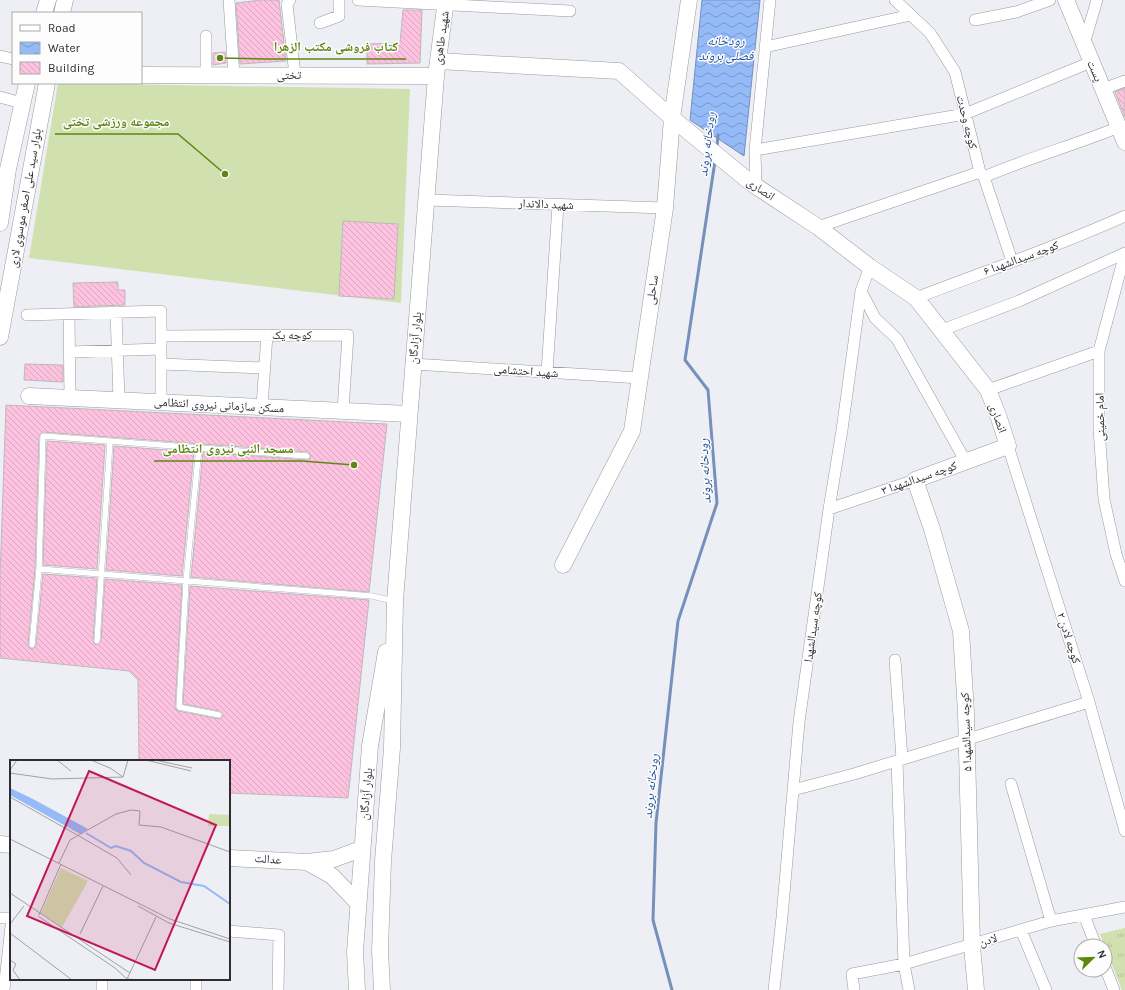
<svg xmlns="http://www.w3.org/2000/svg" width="1125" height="990" font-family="Karla,'Noto Naskh Arabic',sans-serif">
<defs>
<pattern id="park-tufts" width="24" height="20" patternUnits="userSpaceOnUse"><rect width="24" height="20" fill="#d0e1af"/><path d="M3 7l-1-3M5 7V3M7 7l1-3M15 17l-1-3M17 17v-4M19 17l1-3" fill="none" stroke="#b3c197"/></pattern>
<pattern id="water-waves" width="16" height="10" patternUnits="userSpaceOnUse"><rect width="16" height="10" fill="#94bbf7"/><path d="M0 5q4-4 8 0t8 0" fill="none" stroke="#7998c8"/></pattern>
<pattern id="building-back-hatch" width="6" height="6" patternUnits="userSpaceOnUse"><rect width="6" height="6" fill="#fdc2e0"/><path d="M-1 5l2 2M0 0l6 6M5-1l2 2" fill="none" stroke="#d9a7c0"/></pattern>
</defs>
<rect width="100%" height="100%" fill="#eeeff5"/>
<path fill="url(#park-tufts)" d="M1125 928V990H1122L1100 934Z"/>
<path fill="#d0e1af" d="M58 83 410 89 401 303 29 258Z"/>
<path fill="url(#water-waves)" stroke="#7591bb" d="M702 0H760L744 156 690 120Z"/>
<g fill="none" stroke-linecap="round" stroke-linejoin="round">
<path stroke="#7591bb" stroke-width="3" d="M717 147 718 135
M672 990 653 920 656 823 678 621 717 503 708 390 685 360 715 161"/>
</g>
<path fill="url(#building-back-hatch)" stroke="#beb8bb" d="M261 0H279L286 61 240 64 236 3Z
M403 10H422L420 63 367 64V44L400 43Z
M225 52 226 63 213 65V53Z
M1125 88V117L1115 92Z
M343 221 398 224 394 299 339 296Z
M118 282V290H125V305L74 307 73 283Z
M25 364 63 365V382L24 380Z
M6 405 387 424 369 592 191 577 203 452 307 460 311 457 309 452 43 432 39 436 35 569 28 645 29 648 33 649 36 645 43 574 97 578 93 641 96 645 101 641 105 579 182 585 175 708 178 711 220 719 223 715 220 711 183 704 190 586 369 600 348 798 229 793V761H139L138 680 129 671 0 658V576Z
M47 441 105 445 97 569 43 565Z
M114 446 194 452 182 576 106 570Z"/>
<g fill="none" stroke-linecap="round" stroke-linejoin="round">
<g stroke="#989a9e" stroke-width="6">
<path id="lane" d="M199 448 186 581 179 707 219 715
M39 569 372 596 394 601
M97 641 110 441
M32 645 39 569 43 436 307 456"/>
</g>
<g stroke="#989a9e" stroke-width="12">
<path id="street" d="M229 0 234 76
M290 0 287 4 295 75
M358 0 570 11
M895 0 930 33 955 72 980 172 984 177 1012 261
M975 20 1016 12 1050 0
M320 23 339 16V0
M206 36V75
M1084 44 1097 0
M765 47 911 15
M0 56 13 59
M1103 89 1125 81
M0 97 22 103
M755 150 965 114 1091 62
M984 177C1028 158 1075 145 1119 127
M756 187 755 150 770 0
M427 200 665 208
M818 227 980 172
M1125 253 1099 351V429L1104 499 1116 554 1125 581
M861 291 875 318 897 339 966 462
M916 298C986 271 1057 247 1125 216
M116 312 119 400
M69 314 70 398
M27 315 161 311V402
M942 330 1019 301 1125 253
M161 336 348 335 343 410
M69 352 161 349
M161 364 264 368
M413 364 640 378
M547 372 558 205
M988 390 1099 351
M262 406 267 335
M1008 446 1089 702 1125 831
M829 509 915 480
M895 660 902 759
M897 761 904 964 909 990
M1011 784 1051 921
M793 790 854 774 1089 702
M1084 915 1096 946
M0 918H11
M1021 930 1046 990
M229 931 279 935 278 990
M1105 967 1114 990
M4 990 11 926
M102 990V979
M196 990V979
M774 990 782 917 799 722 829 509 842 430 861 291 870 267
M854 990 852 974 904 964 1051 921 1125 907"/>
</g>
<g stroke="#989a9e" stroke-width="17">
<path id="secondary" d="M1066 0 1125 142
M44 13 48 0
M62 13 65 0
M438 61 619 71 672 118 751 183 818 227 870 267 916 298 988 390 999 418 1008 446 915 480 932 529 961 631 966 713 972 946 976 990
M141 75 436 76
M0 223 8 169 27 83
M0 337 47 83
M29 396 409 414
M563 565 632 431 665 208 672 118 689 0
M0 844 11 845
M229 858 307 862 334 859 361 849
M307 862 332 876 358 903
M357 990 355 952 370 746 386 652
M382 990 380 951 383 861 392 748 395 601 436 76 446 0"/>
</g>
<use href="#lane" stroke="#fff" stroke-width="5.5"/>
<use href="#street" stroke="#fff" stroke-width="11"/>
<use href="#secondary" stroke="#fff" stroke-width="16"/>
</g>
<g text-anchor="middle" stroke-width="3" stroke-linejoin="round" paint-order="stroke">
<g font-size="12" fill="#2d2e30" stroke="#fdfdfe">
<text transform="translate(441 38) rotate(-82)" y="4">شهید طاهری</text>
<text transform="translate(1095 71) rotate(67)" y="4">پست</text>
<text transform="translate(289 75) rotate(-1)" y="4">تختی</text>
<text transform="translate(967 122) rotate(76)" y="4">کوچه وحدت</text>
<text transform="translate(761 189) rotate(34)" y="4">انصاری</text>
<text transform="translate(25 198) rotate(-80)" y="4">بلوار سید علی اصغر موسوی لاری</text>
<text transform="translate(546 204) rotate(2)" y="4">شهید دالاندار</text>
<text transform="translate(1021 258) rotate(-20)" y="4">کوچه سیدالشهدا ۶</text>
<text transform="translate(652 290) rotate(-82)" y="4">ساحلی</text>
<text x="292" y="339">کوچه یک</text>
<text transform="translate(415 338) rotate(-85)" y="4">بلوار آزادگان</text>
<text transform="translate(526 371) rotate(4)" y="4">شهید احتشامی</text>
<text transform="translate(219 405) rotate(3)" y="4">مسکن سازمانی نیروی انتظامی</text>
<text transform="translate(1100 417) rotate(-91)" y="4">امام خمینی</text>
<text transform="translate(998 418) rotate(70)" y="4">انصاری</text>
<text transform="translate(919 478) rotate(-19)" y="4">کوچه سیدالشهدا ۳</text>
<text transform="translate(813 627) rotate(-82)" y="4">کوچه سیدالشهدا</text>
<text transform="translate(1069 638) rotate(72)" y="4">کوچه لادن ۲</text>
<text transform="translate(966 732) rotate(-92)" y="4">کوچه سیدالشهدا ۵</text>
<text transform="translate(366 794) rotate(-85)" y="4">بلوار آزادگان</text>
<text transform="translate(268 859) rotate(4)" y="4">عدالت</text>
<text transform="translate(988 940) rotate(-17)" y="4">لادن</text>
</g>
<g font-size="13" font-style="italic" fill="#225096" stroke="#fdfdfe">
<text x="726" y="45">رودخانه<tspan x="726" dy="15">فصلی بروند</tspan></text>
<text transform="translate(706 144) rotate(-83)" y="5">رودخانه بروند</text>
<text transform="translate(704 471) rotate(-93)" y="5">رودخانه بروند</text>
<text transform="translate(650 786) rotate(-84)" y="5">رودخانه بروند</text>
</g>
</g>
<g transform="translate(10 760)">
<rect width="220" height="220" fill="#eeeff5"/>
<path d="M199 54 220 55V66H198Z" fill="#d0e1af"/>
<path d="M51 108 78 121 52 167 31 153Z" fill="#d0e1af"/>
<path d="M0 28 23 39 78 69 70 74 0 35Z" fill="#94bbf7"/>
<path fill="none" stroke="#94bbf7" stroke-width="2" d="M76 73 101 88 106 86 121 91 134 103 171 122 194 126 220 144"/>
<path fill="none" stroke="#a1a2a6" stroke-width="1" d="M47 0 61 11M81 0 100 8 113 17M136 0 181 11M145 0 182 8M0 10 7 0M0 13 42 19 113 17M113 17 118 0M0 37 69 76M69 76 107 98 121 115M0 79 160 159 220 179M49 103 60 80 106 54 121 50 130 51 129 65 151 67 220 92M0 133 120 213M128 146 159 163 220 182M29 155 51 104M28 156 105 208 117 219M0 164 14 146M0 173 62 220M70 174 93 126M0 200 6 204 3 210 10 220M117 219 146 157M118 219 131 220"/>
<path fill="#c2185b" fill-opacity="0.15" stroke="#c2185b" stroke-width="2" d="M79 11 206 65 145 210 17 156Z"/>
<rect width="220" height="220" fill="none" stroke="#2d2e30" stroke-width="2"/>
</g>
<path fill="none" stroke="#5e8712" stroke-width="1.5" d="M220 58L266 59H406M225 174L178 134H55M354 465L302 461H154"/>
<g fill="#5e8712" stroke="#fdfdfe" stroke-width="1.5">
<circle cx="220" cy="58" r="4"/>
<circle cx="225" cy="174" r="4"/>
<circle cx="354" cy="465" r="4"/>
</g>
<g font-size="13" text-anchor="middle" font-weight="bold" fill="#5e8712" stroke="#fdfdfe" stroke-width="3" stroke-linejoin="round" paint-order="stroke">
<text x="336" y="51">کتاب فروشی مکتب الزهرا</text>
<text x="116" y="126">مجموعه ورزشی تختی</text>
<text x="228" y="453">مسجد النبی نیروی انتظامی</text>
</g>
<rect x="12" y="12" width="130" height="72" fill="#fdfdfe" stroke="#aaaaac"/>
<rect x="20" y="25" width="20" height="6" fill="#ffffff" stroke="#aaaaac"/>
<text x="48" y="32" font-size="12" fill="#2d2e30">Road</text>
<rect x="20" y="42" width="20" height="12" fill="url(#water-waves)" stroke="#aaaaac"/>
<text x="48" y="52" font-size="12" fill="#2d2e30">Water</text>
<rect x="20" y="62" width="20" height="12" fill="url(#building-back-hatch)" stroke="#aaaaac"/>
<text x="48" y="72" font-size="12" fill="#2d2e30">Building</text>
<g transform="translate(1093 958) rotate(67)"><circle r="19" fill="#fdfdfe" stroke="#aaaaac"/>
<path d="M0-3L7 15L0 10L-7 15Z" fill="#5e8712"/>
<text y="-6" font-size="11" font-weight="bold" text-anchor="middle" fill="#2d2e30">N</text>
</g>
</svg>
